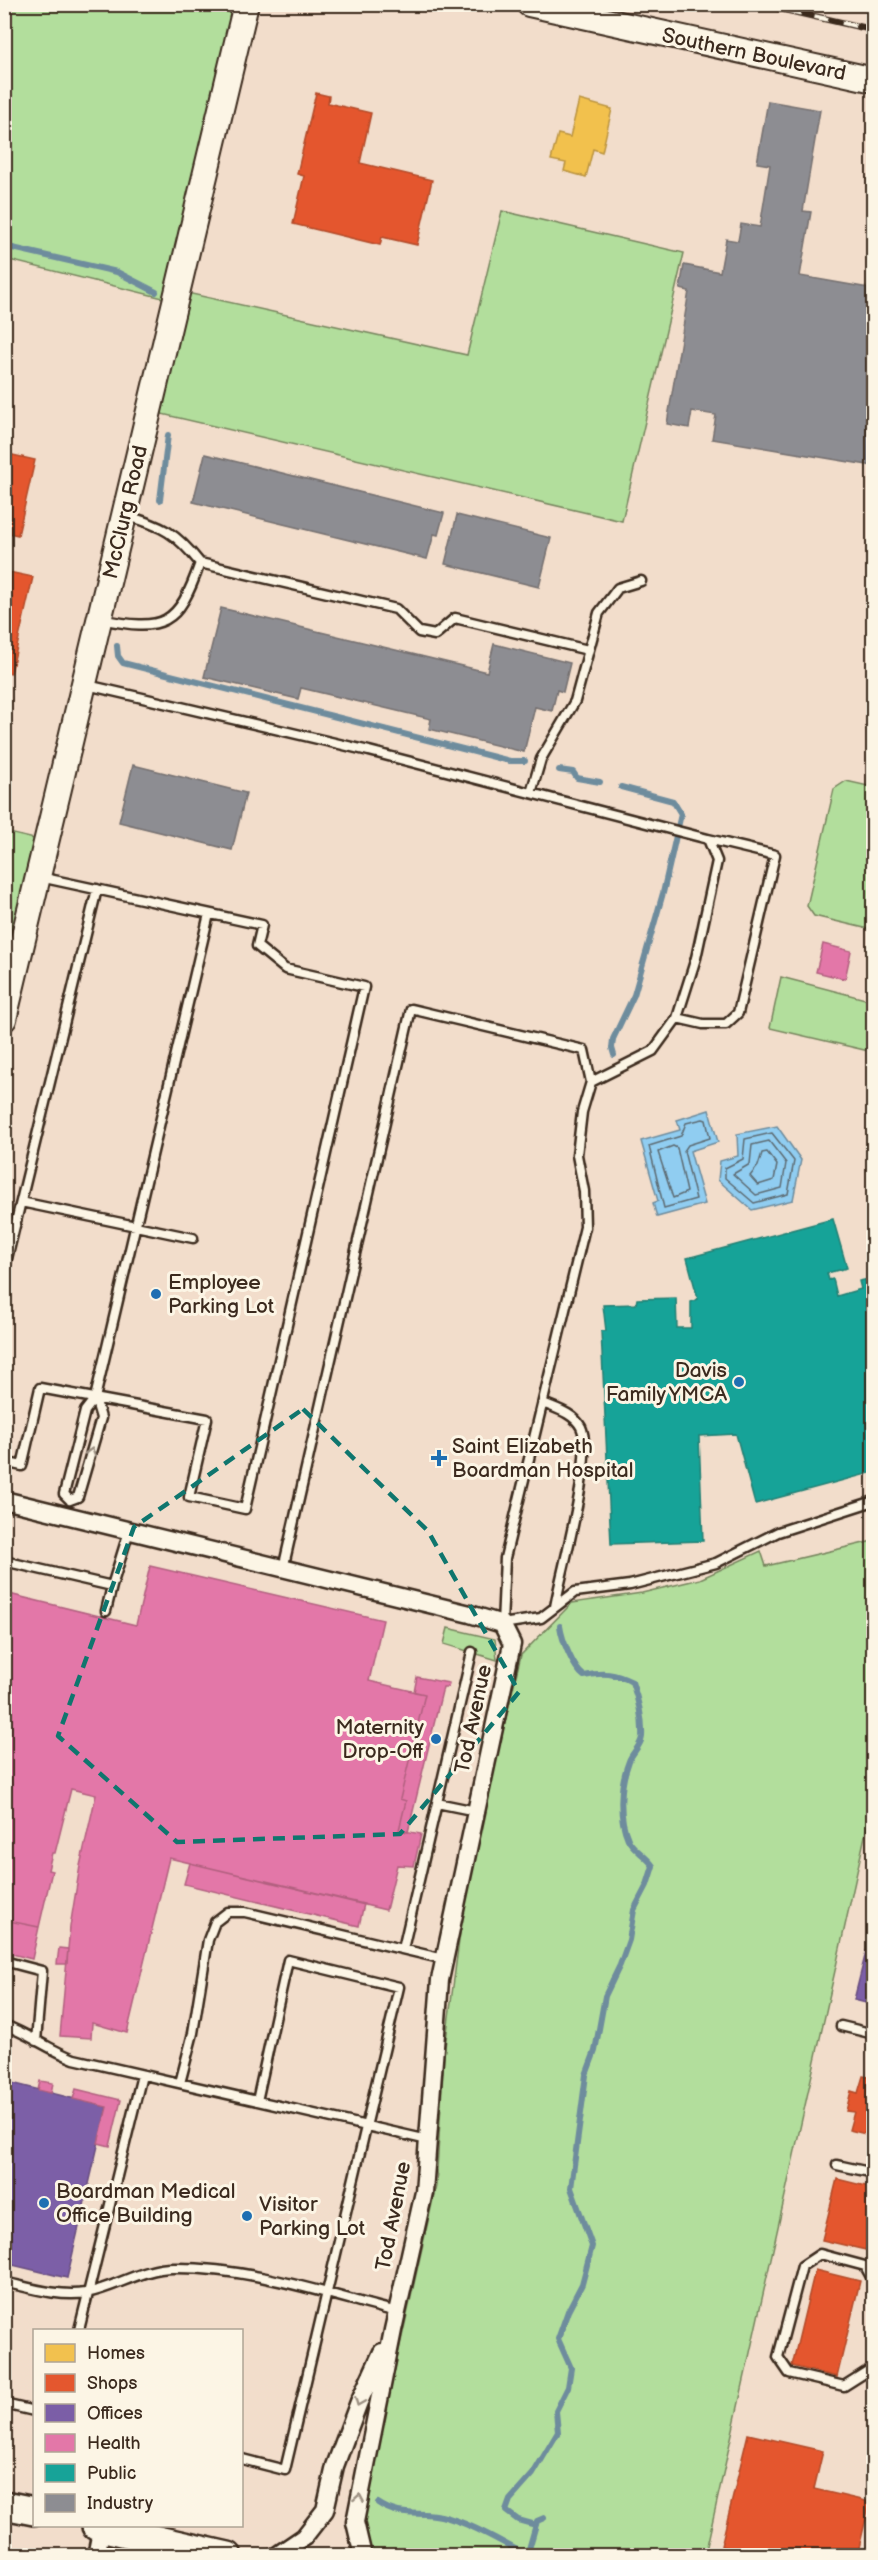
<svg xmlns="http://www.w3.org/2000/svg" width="878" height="2560" font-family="'Balsamiq Sans',sans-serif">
<rect width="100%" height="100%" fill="#f2ddcb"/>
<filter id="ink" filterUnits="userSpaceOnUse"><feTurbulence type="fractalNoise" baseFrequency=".0167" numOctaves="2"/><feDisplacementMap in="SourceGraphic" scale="12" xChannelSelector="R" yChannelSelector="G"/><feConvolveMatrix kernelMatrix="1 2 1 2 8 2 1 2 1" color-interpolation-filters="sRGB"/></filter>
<g filter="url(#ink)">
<path fill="#b2de9c" stroke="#76845d" stroke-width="1.5" d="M5 4 246 5 178 291 467 355 502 211 684 253 622 521 149 411 175 301 5 259Z
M846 781 873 787V930L814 916 807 906 834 789Z
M5 832 47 842 23 942 5 937Z
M781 977 873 1001V1052L770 1028Z
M873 1541V1800L705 2555 363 2556 361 2519 436 2186 444 2055 467 1880 521 1655 572 1603 642 1593 700 1579 761 1551 766 1566Z
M448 1628 495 1639 497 1660 444 1644Z"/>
<path fill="#90cdf1" stroke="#6e8c9d" stroke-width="1.5" d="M709 1110 718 1142 690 1151 705 1204 657 1217 653 1203 658 1201 641 1141 680 1130 677 1120Z
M777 1126 801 1160 793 1200 752 1210 718 1180 720 1161 738 1156 737 1134Z"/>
<path fill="#f2c14e" stroke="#bb9440" stroke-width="1.5" d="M579 100 612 109 602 152 593 149 586 177 564 171 566 163 551 160 558 134 570 137Z"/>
<path fill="#e4572e" stroke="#b14a29" stroke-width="1.5" d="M316 93 329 96 328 103 371 113 360 163 432 180 417 245 382 237 380 245 293 224 304 176 297 174Z
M4 453 35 460 18 535 4 532Z
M4 571 33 577 11 673 4 672Z
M863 2076 874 2078V2136L849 2130 854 2112 846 2111 851 2091 858 2093Z
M837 2179 874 2188V2220L866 2250 822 2240Z
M815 2270 860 2281 837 2377 792 2366Z
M748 2434 823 2451 814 2489 870 2502 857 2556H761L721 2546Z"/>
<path fill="#7b5ea7" stroke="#684e7e" stroke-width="1.5" d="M874 1920V2005L854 2000Z
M4 2081 107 2107 67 2278 4 2263Z"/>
<path fill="#e377a8" stroke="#b1607f" stroke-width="1.5" d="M823 944 851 951 845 979 816 972Z
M150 1566 383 1620 369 1681 425 1694 400 1799 406 1801 399 1830 421 1834 414 1866 397 1865 386 1910 169 1858 127 2033 92 2023 91 2038 60 2036 70 1927 80 1866 96 1795 71 1789 55 1853H52L48 1870 52 1871 39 1927 4 1920V1611L9 1594 136 1625Z
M417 1677 449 1683 448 1687H443L408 1832 399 1830 406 1801 400 1799 425 1694 414 1692Z
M190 1863 364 1904 359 1926 184 1884Z
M4 1920 39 1927 32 1959 4 1952Z
M59 1948 68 1949 67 1964H57Z
M40 2081 53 2083 51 2093 38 2090Z
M76 2089 121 2100 110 2146 98 2143 107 2107 73 2099Z"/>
<path fill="#17a398" stroke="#227f73" stroke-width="1.5" d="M833 1219 847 1268 827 1273 829 1280 833 1279 837 1296 861 1289 859 1281 874 1278V1472L755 1504 736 1434 699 1436 703 1541 611 1544 601 1331H606L603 1305 636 1304 637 1299 676 1298 677 1328H691V1302L698 1299 687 1258Z"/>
<path fill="#8d8d92" stroke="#746f6f" stroke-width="1.5" d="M768 101 820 110 803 211 811 212 800 276 874 289V466L712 439 716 415 692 411 689 428 667 424 689 291 680 289 684 265 720 272 726 239 738 241 741 224 760 227 770 165 757 163Z
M205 454 444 513 438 535 434 534 427 559 193 502Z
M457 515 551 538 539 587 445 564Z
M221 608 487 672 494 644 570 663 563 692 557 690 552 711 535 707 524 752 429 729 431 719 301 688 298 699 204 677Z
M133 765 246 793 232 850 119 822Z"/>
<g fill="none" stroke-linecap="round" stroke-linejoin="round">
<path stroke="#5d6b72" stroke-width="1.5" d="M703 1119 706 1120 710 1138 688 1145 684 1151 696 1199 664 1208 649 1146 681 1136 686 1123Z
M772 1133 794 1161 788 1194 754 1203 725 1178V1168L743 1159 745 1139Z
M769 1141 786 1163 782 1188 756 1195 733 1174 750 1164 752 1145Z
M673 1146 677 1148 687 1192 673 1198 658 1152Z
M767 1152 777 1165 774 1180 758 1185 750 1176 758 1166 762 1153Z"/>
<path stroke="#6e8c9d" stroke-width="6" d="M4 246 117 272 156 292
M160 500 168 435
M117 646 118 656 123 663 510 761H525
M559 770 573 772 577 778 600 782
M614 1055 612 1048 613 1039 634 995 663 893 681 814 673 801 621 787
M378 2503C400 2518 417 2511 441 2516 471 2523 499 2541 527 2555
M536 2525 518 2520 506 2511 510 2500 533 2474 558 2432 556 2411 568 2387 571 2368 558 2339 568 2311 582 2284 592 2246 571 2188 586 2075 595 2051 605 1996 620 1965 629 1940 634 1910 647 1885 653 1866C647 1856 632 1849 628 1839 618 1816 620 1784 629 1761 632 1753 641 1746 642 1737 643 1719 638 1699 632 1682 615 1673 603 1672 584 1676 573 1668 562 1640 560 1626
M527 2556 537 2521 544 2518"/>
<g stroke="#3b2a1e" stroke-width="13">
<path id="lane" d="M127 516C163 526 176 533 200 563
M100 619C164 632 178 626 200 563L396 609 419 632 435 635 455 618 588 650
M87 685 369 751 708 839 717 861 696 958 677 1018 653 1051 591 1082 582 1112 577 1155 584 1191 585 1227 505 1558 502 1624 541 1618 575 1592 630 1585 716 1563 778 1532 874 1501
M531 793 541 759 575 701 599 613 618 588 641 581
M677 1018 703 1024H726L738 1013 775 855 708 839
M21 1202 193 1238
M4 1271 97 889
M543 1403C557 1409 573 1413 581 1427 595 1455 561 1571 555 1607
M4 1462 22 1466 40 1388 207 1419 189 1497 245 1509 364 987 285 969 257 946 262 925 40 877
M70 1500 64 1494 85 1411 95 1398 209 914
M70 1500 78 1497 101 1418 95 1398
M4 1561 112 1586 129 1531
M283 1569 411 1009 584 1050 591 1082
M106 1611 112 1586
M437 1803 476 1811
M403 1949 472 1652
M4 1961 42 1971 36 2041
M4 2025C29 2034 48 2049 74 2059L428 2140
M841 2026 874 2034
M180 2083 193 2033 208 1940 215 1922 228 1912H245L444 1959
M837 2165 874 2173
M4 2282C31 2288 58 2297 86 2293 115 2288 142 2268 173 2268 249 2267 324 2293 397 2312
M874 2282 865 2266 820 2254 802 2266 778 2357 789 2373 844 2386 874 2367
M79 2330 142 2075
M4 2404 34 2411
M242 2459 285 2470 399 1987 288 1960 257 2101
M871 2556 874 2547"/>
</g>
<g stroke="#3b2a1e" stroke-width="21">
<path id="street" d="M4 1500 470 1614 502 1624 512 1644 440 1980 424 2192 393 2330 355 2522 363 2556
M96 2556 102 2527
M276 2556 304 2537 325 2510 335 2466 359 2402 382 2352"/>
</g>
<g stroke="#3b2a1e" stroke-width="28">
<path id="secondary" d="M529 4 874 80
M4 1019 246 4"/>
</g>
<g stroke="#3b2a1e" stroke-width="32">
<path id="primary" d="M4 2505 34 2511
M96 2526 228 2556"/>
</g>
<use href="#lane" stroke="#fcf5e5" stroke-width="8"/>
<use href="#street" stroke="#fcf5e5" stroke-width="16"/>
<use href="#secondary" stroke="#fcf5e5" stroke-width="24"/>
<use href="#primary" stroke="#fcf5e5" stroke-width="27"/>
<g stroke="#3b2a1e" stroke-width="7">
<path id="rail" d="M760 4 874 30"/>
</g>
<use href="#rail" stroke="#fcf5e5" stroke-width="4.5" stroke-dasharray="14" stroke-linecap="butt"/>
</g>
<defs><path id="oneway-chevron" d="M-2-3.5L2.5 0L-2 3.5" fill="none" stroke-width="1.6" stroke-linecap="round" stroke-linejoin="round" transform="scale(1.5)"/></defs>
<g stroke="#9c9082">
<use href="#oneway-chevron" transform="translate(91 1452) rotate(-74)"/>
<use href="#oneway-chevron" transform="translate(359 2402) rotate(112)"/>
<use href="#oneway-chevron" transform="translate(359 2498) rotate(-80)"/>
</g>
</g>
<path fill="none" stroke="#0f766e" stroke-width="4.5" stroke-dasharray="12 8" stroke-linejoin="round" d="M303 1409 428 1531 519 1692 400 1834 177 1842 58 1736 134 1527Z"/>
<g fill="#1f6fb2" stroke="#fcf5e5" stroke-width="2">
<circle cx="156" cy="1294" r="6"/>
<circle cx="739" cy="1382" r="6"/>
<path d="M436 1449h6v6h6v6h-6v6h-6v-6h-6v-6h6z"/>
<circle cx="436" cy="1739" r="6"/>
<circle cx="44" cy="2203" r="6"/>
<circle cx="247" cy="2216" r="6"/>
</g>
<g text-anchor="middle" stroke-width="6" stroke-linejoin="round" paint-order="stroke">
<g font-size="21" fill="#3b2a1e" stroke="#fcf5e5">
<text transform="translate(754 54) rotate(12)" y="7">Southern Boulevard</text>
<text transform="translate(125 512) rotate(-77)" y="7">McClurg Road</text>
<text transform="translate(473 1719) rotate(-78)" y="7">Tod Avenue</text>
<text transform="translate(393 2216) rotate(-79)" y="7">Tod Avenue</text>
</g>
<g font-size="21" fill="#3b2a1e" stroke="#fcf5e5" text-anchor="start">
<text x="168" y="1289">Employee<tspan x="168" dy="24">Parking Lot</tspan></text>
<text x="727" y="1377" text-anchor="end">Davis<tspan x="727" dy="24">Family YMCA</tspan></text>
<text x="452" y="1453">Saint Elizabeth<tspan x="452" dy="24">Boardman Hospital</tspan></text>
<text x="424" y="1734" text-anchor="end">Maternity<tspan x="424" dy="24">Drop-Off</tspan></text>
<text x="56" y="2198">Boardman Medical<tspan x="56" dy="24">Office Building</tspan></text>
<text x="259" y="2211">Visitor<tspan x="259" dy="24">Parking Lot</tspan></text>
</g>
</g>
<rect width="878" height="2560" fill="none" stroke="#fcf5e5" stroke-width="24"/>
<rect x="12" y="12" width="854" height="2536" fill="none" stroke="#3b2a1e" stroke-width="2" filter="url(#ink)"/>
<rect x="33" y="2329" width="210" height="198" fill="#fcf5e5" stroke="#afa495" stroke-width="1.5"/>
<rect x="45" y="2344" width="30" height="18" fill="#f2c14e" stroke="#afa495" stroke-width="1.5"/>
<text x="87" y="2359" font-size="18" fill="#3b2a1e">Homes</text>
<rect x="45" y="2374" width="30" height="18" fill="#e4572e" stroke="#afa495" stroke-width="1.5"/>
<text x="87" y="2389" font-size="18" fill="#3b2a1e">Shops</text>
<rect x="45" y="2404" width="30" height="18" fill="#7b5ea7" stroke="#afa495" stroke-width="1.5"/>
<text x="87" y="2419" font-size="18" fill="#3b2a1e">Offices</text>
<rect x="45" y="2434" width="30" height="18" fill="#e377a8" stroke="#afa495" stroke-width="1.5"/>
<text x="87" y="2449" font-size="18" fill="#3b2a1e">Health</text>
<rect x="45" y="2464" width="30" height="18" fill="#17a398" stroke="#afa495" stroke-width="1.5"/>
<text x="87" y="2479" font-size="18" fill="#3b2a1e">Public</text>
<rect x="45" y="2494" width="30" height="18" fill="#8d8d92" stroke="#afa495" stroke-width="1.5"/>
<text x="87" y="2509" font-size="18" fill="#3b2a1e">Industry</text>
</svg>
